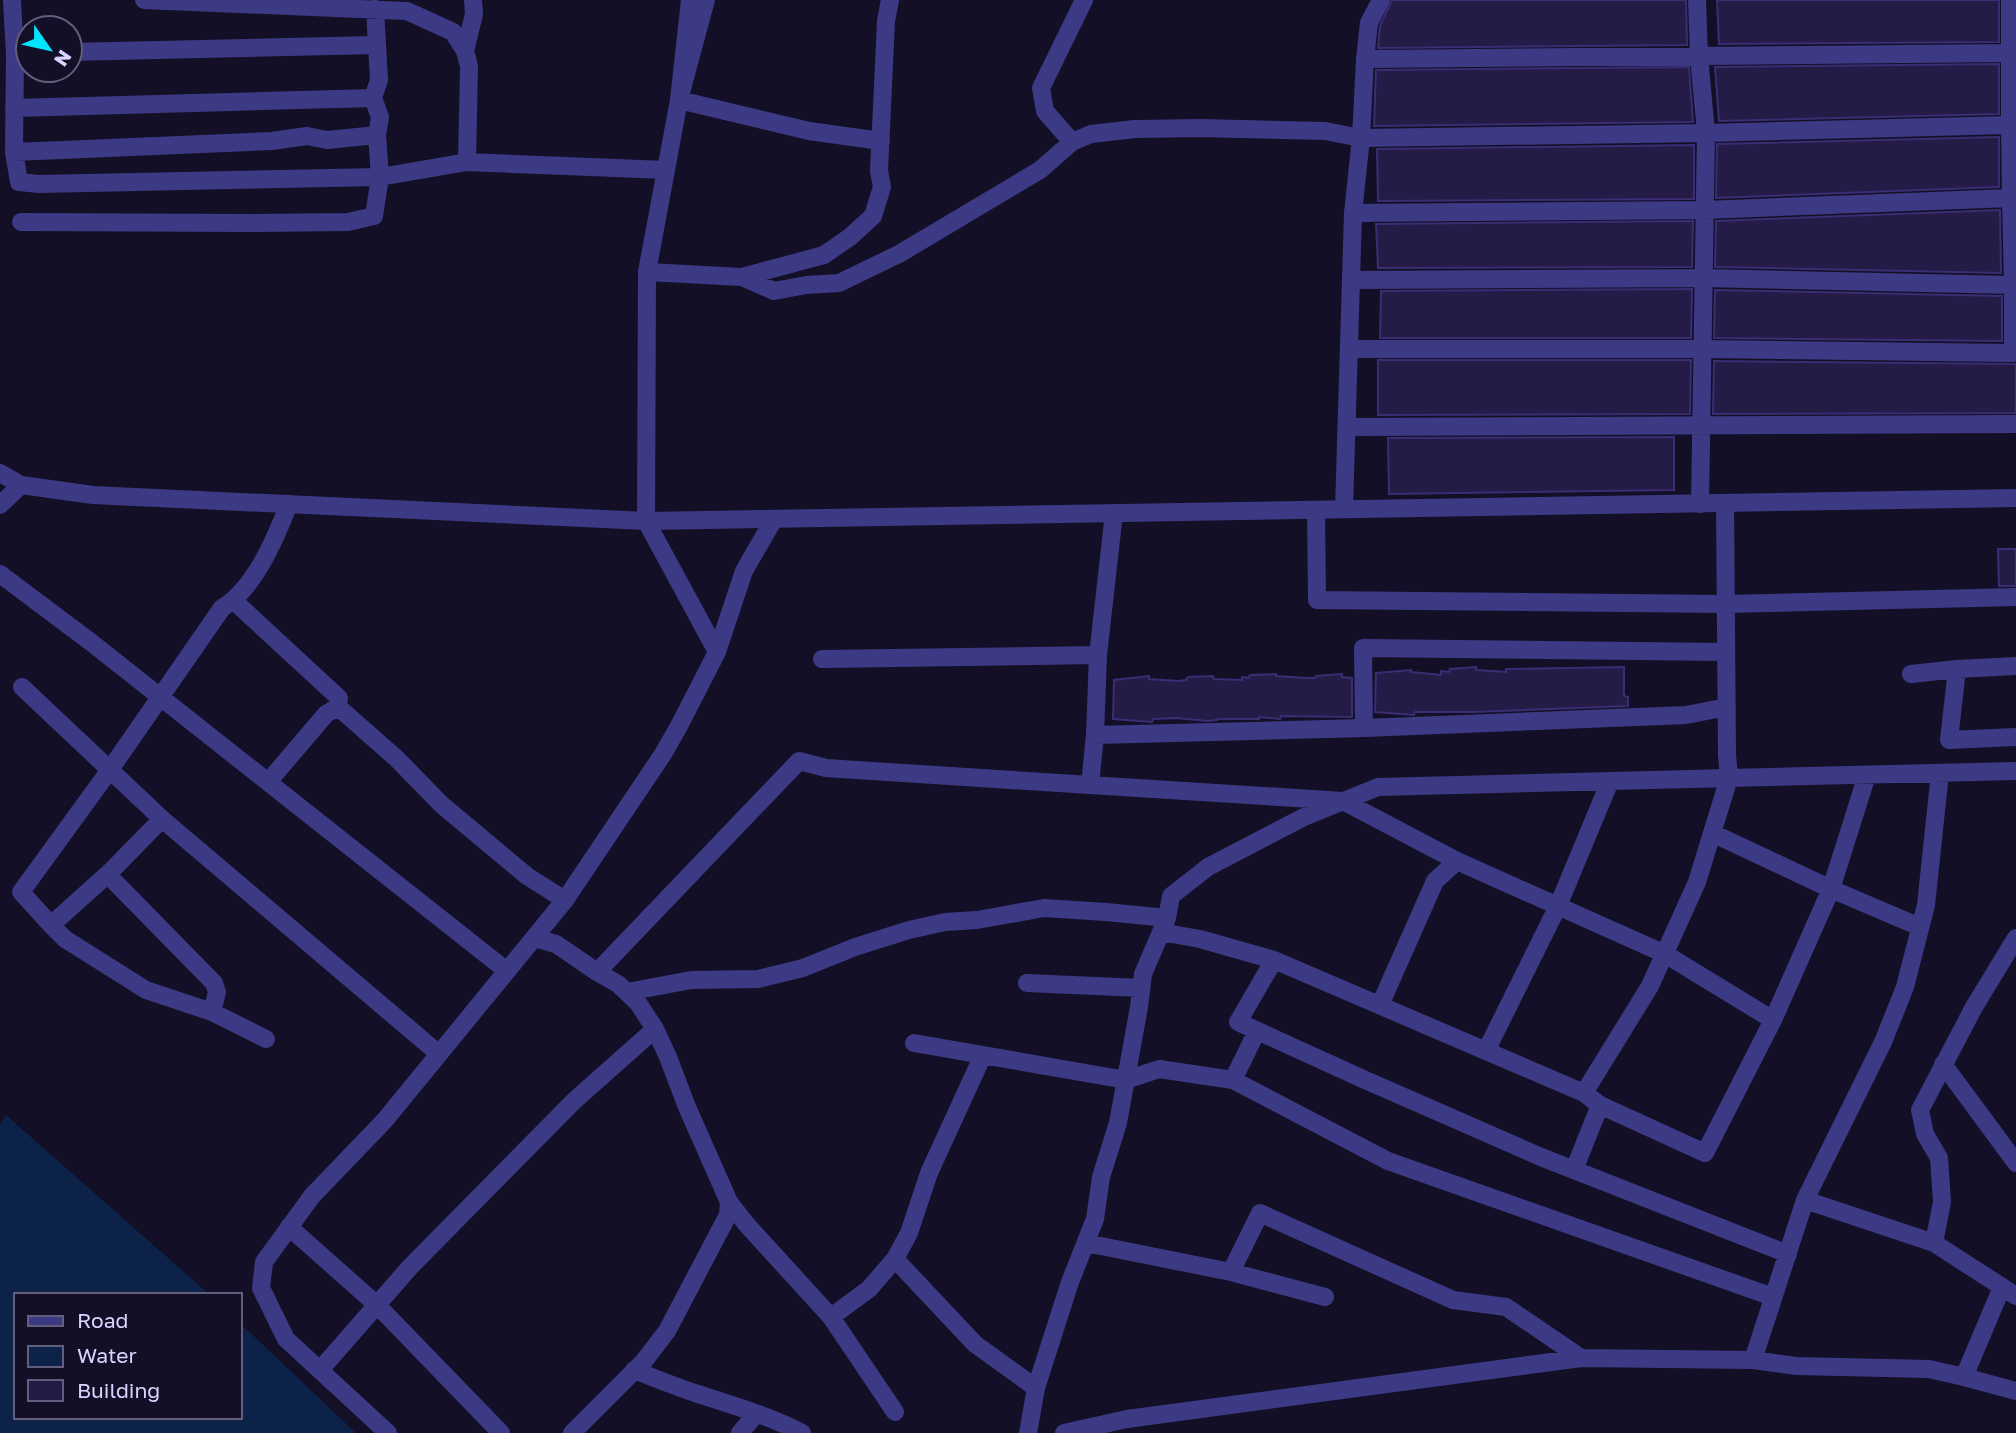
<svg xmlns="http://www.w3.org/2000/svg" width="2016" height="1433" font-family="'Golos Text',sans-serif">
<rect width="100%" height="100%" fill="#130f26"/>
<path fill="#0c2248" d="M6 1115 210 1295H16V1417H240V1323L356 1433H0V1125Z"/>
<path fill="#241b47" stroke="#3b2d73" stroke-width="2" d="M1392 0H1686L1687 45 1378 48 1380 26Z
M1717 0H1999V42L1719 44Z
M1999 64V114L1719 121 1715 67Z
M1689 67 1693 122 1374 126 1376 70Z
M1999 137V187L1716 198 1717 144Z
M1694 145V199L1378 201 1377 149Z
M2000 210 2001 273 1715 267 1716 221Z
M1693 221 1692 267 1378 268 1376 224Z
M1692 289 1691 338H1380L1381 291Z
M1715 290 2002 296V341L1714 338Z
M1378 360H1691L1690 414 1378 415Z
M1714 361 2016 364V413L1713 414Z
M1674 437V490L1389 494 1388 438Z
M1998 549H2016V586H1999Z
M1476 667V670L1506 672V669L1624 667V696L1628 697V706L1473 712H1415L1414 715 1375 712 1376 673 1411 670V672L1441 675V671L1449 672 1450 669Z
M1276 674V676L1307 678H1315L1316 676 1342 674V677L1352 678V717L1281 716 1280 719 1259 717V719H1218L1217 720 1208 721 1176 718 1153 719 1152 722 1113 719 1114 680 1149 676V679L1179 681 1186 680 1188 677 1213 676 1214 679 1242 680V677L1249 678 1250 675Z"/>
<g fill="none" stroke-linecap="round" stroke-linejoin="round">
<path stroke="#3d3a85" stroke-width="18" d="M144 0 407 11 453 32 465 51 469 66 467 162 666 170
M706 0 679 100 809 131 881 141
M1697 0 1699 56 1706 133 1700 504
M12 1 15 54 14 152 19 182 39 184 380 177 467 162
M465 51 474 14 473 0
M70 52 376 45
M1365 59 2010 53
M14 108 373 98
M1072 142 1045 111 1041 88 1084 0
M14 152 272 141 307 136 327 140 377 135
M1353 213 1704 210 2011 198 2010 125
M21 222 250 223 348 222 374 216 380 177 377 135 380 117 373 98 379 80 375 9
M647 272 742 277 774 291 806 285 839 283 899 254 1040 170 1072 142 1091 134 1135 129 1200 128 1325 131 1361 138 1706 133 2010 125V0
M742 277 824 255 850 237 873 216 882 187 879 171 886 21 890 0
M1351 280 1703 278 2013 285 2011 198
M1350 349H1703L2013 353V285
M1347 427 2016 424
M0 505 21 485
M1316 510 1317 600 1726 604 2016 597
M1114 513 1098 655 1095 735 1090 785 1343 801 1457 861 1665 954 1773 1020
M0 574 92 643 507 971
M234 601 339 698 338 707 396 758 442 805 527 876 565 900
M717 652 744 571 774 519
M1726 652 1363 648 1364 728 1686 715 1727 707
M822 659 1098 655
M1957 669 1949 740 2016 737
M1911 674 1957 669 2016 666
M22 687 162 819 439 1054
M1095 735 1364 728
M268 782 326 714 338 707
M162 819 109 873V876L214 983 217 992 212 1012
M1712 833 1831 889 1920 927
M109 873 51 925 65 939 146 990 212 1012 266 1039
M51 925 21 892 109 771 222 608C255 588 275 539 289 504
M1161 932 1200 939 1274 960 1238 1022 1363 1079 1541 1157 1788 1254
M534 938 556 944 597 972 618 984 638 1003 655 1029 668 1057 687 1107 729 1202 747 1225 831 1317 869 1289 895 1259 909 1233 929 1173 983 1055
M2016 938 1974 1007 1920 1110 1925 1134 1939 1158 1942 1202 1934 1243 2016 1296
M1274 960 1584 1093 1650 986 1697 882 1729 778 2016 771
M597 972 799 761 826 768 1090 785
M1027 983 1141 988
M627 992 691 980 758 979 803 968 855 947 909 930 945 922 977 920 1044 908 1106 912 1167 918
M1380 1005 1435 881 1457 861
M914 1043 1126 1080 1159 1069 1233 1080 1388 1161 1773 1297
M1486 1051 1558 906 1610 781
M1943 1064 2016 1163
M1233 1080 1257 1031
M1584 1093 1600 1105 1705 1153 1773 1020 1831 889 1867 775
M1574 1170 1600 1105
M1805 1200 1753 1360 1796 1366 1929 1369 1964 1377 2002 1287
M289 1227 377 1305 501 1433
M1086 1243 1231 1272 1325 1297
M1934 1243 1805 1200 1883 1042 1905 987 1926 905 1940 773
M895 1259 975 1344 1036 1388
M1231 1272 1260 1213 1453 1300 1506 1307 1581 1358
M831 1317 895 1412
M320 1370 410 1267 575 1100 655 1029
M634 1370C654 1378 674 1386 695 1393 731 1405 768 1415 802 1433
M1964 1377 2016 1391
M572 1433 644 1361 667 1331 728 1215 729 1202
M740 1433 756 1414
M1028 1433 1036 1388 1070 1282 1095 1219 1101 1177 1118 1123 1139 1007 1143 974 1167 918 1171 896 1208 867 1304 817 1378 787 1729 778 1727 755 1725 503
M1064 1433 1127 1419 1581 1358 1753 1360"/>
<path stroke="#3d3a85" stroke-width="18" d="M0 473 21 485 93 495 646 521 2016 498
M1344 509 1353 213 1361 138 1365 59 1369 23 1381 0
M388 1433 286 1339 261 1288 264 1262 312 1196 385 1120 565 900 663 754 679 726 717 652 646 521 647 272 679 100 690 0"/>
</g>
<rect x="14" y="1293" width="228" height="126" fill="#130f26" stroke="#625e7d" stroke-width="2"/>
<rect x="28" y="1316" width="35" height="10" fill="#3d3a85" stroke="#625e7d" stroke-width="2"/>
<text x="77" y="1328" font-size="21" fill="#d9d4ff">Road</text>
<rect x="28" y="1346" width="35" height="21" fill="#0c2248" stroke="#625e7d" stroke-width="2"/>
<text x="77" y="1363" font-size="21" fill="#d9d4ff">Water</text>
<rect x="28" y="1380" width="35" height="21" fill="#241b47" stroke="#625e7d" stroke-width="2"/>
<text x="77" y="1398" font-size="21" fill="#d9d4ff">Building</text>
<g transform="translate(49 49) rotate(124)"><circle r="33" fill="#130f26" stroke="#625e7d" stroke-width="2"/>
<path d="M0-5L12 26L0 18L-12 26Z" fill="#00e5ff"/>
<text y="-10" font-size="19" font-weight="bold" text-anchor="middle" fill="#d9d4ff">N</text>
</g>
</svg>
